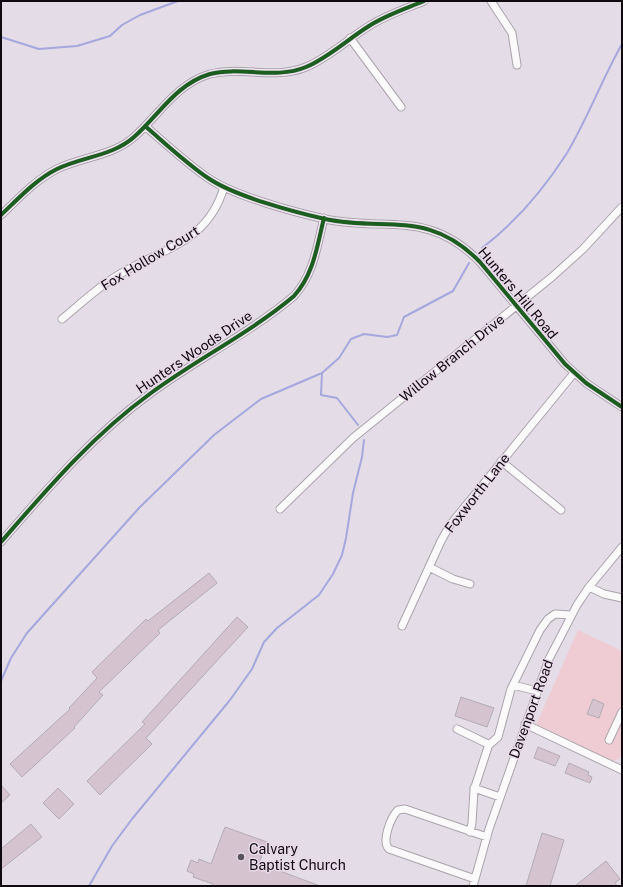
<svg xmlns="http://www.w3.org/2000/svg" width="623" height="887" font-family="'Public Sans',sans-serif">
<rect width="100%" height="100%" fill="#e4dce6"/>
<path fill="#efccd4" d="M578 630 622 651V753L619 759 612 761 536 725Z"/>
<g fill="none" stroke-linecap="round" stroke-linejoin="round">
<path stroke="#a4a8dc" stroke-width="2" d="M1 37 39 49 77 46 110 36 122 25 140 15 178 1
M482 248C516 222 544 189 567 153 588 118 602 79 622 44
M322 373 321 395 337 398 358 425
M1 681 11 658 27 633 139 508 214 435 261 399 322 373 339 358 351 339 364 334 387 337 397 335 404 317 453 291 469 263
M89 886 112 846 132 819 230 700 252 669 264 642 277 628 319 595 333 574 342 555 346 538 353 493 362 457 364 440"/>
</g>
<path fill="#d6c3d0" stroke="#b4acb3" d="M209 573 217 583 158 630 160 633 99 692 103 695 74 727 75 728 22 777 10 764 70 709 69 708 97 678 92 672 146 619 148 621Z
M237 617 248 627 146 738 152 744 100 795 87 781 145 724 142 722Z
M461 697 494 708 487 727 455 716Z
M593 699 604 704 599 718 587 714Z
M538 747 560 756 555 766 534 758Z
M569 763 589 772 588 775 592 777 590 783 565 773Z
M1 785 10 795 1 803Z
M58 788 74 804 59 819 43 803Z
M31 824 42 837 1 869V849Z
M225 827 267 842 258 866 272 871 274 865 281 868 280 871 320 886H212L213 884 193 877 194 874 187 871 191 860 198 863 199 859 211 864Z
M542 833 564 840 550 886H526Z
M606 861 620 879 615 883 617 886H575Z"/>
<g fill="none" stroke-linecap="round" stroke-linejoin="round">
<g stroke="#aaa3ab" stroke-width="9">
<path id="minor" d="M491 1 512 33 517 65
M350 38 401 107
M145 126C166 144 186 163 208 178 234 196 294 212 325 219 388 232 428 209 480 262L565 364 586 383 622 407
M1 215C18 199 35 180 57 169 81 157 113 156 134 137 159 115 176 84 210 74 241 66 275 80 306 67 328 58 348 39 369 26 386 15 405 9 424 1
M62 319C79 305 96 289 115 277 160 248 207 245 224 187
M501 461 561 510
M280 509 353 438 552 277 583 249 622 207
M1 542C47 489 93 435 151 393 197 359 250 333 294 296 314 274 317 246 324 218
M429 567 453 579 470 584
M589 587 604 594 622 598
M402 626 441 541 450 525 574 373
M513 685 537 691
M525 724 622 770
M457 729 488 744H490L498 737 511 689 540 630 548 619 555 614 571 615
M609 740 622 712
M474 788 500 797
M470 832 472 823 474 790 489 744
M475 879 389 849C381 841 391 817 398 810L405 809 487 837
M473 886 489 829 549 659 577 605 589 587 622 547"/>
</g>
<use href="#minor" stroke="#fbfafb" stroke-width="7"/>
<g stroke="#e8d8ea" stroke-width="6">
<path id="cycleway" d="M145 126C166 144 186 163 208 178 234 196 294 212 325 219 388 232 428 209 480 262L565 364 586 383 622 407
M1 215C18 199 35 180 57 169 81 157 113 156 134 137 159 115 176 84 210 74 241 66 275 80 306 67 328 58 348 39 369 26 386 15 405 9 424 1
M1 542C47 489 93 435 151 393 197 359 250 333 294 296 314 274 317 246 324 218"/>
</g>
<use href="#cycleway" stroke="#1b5e20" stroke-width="4"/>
</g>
<circle fill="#5a545a" stroke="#e8d8ea" stroke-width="1.5" cx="241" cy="857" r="4"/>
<g text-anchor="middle" stroke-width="3" stroke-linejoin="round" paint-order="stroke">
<g font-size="14" fill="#0f0a0f" stroke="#e8d8ea">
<text transform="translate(150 258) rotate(-31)" y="5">Fox Hollow Court</text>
<text transform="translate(518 293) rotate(50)" y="5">Hunters Hill Road</text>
<text transform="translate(194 352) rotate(-34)" y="5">Hunters Woods Drive</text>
<text transform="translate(452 358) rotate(-39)" y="5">Willow Branch Drive</text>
<text transform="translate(477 493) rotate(-52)" y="5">Foxworth Lane</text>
<text transform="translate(531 709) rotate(-70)" y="5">Davenport Road</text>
</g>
<g font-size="14" fill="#0f0a0f" stroke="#e8d8ea" text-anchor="start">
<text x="249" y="854">Calvary<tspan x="249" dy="16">Baptist Church</tspan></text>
</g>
</g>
<rect width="623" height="887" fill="none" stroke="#0f0a0f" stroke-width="4"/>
</svg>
